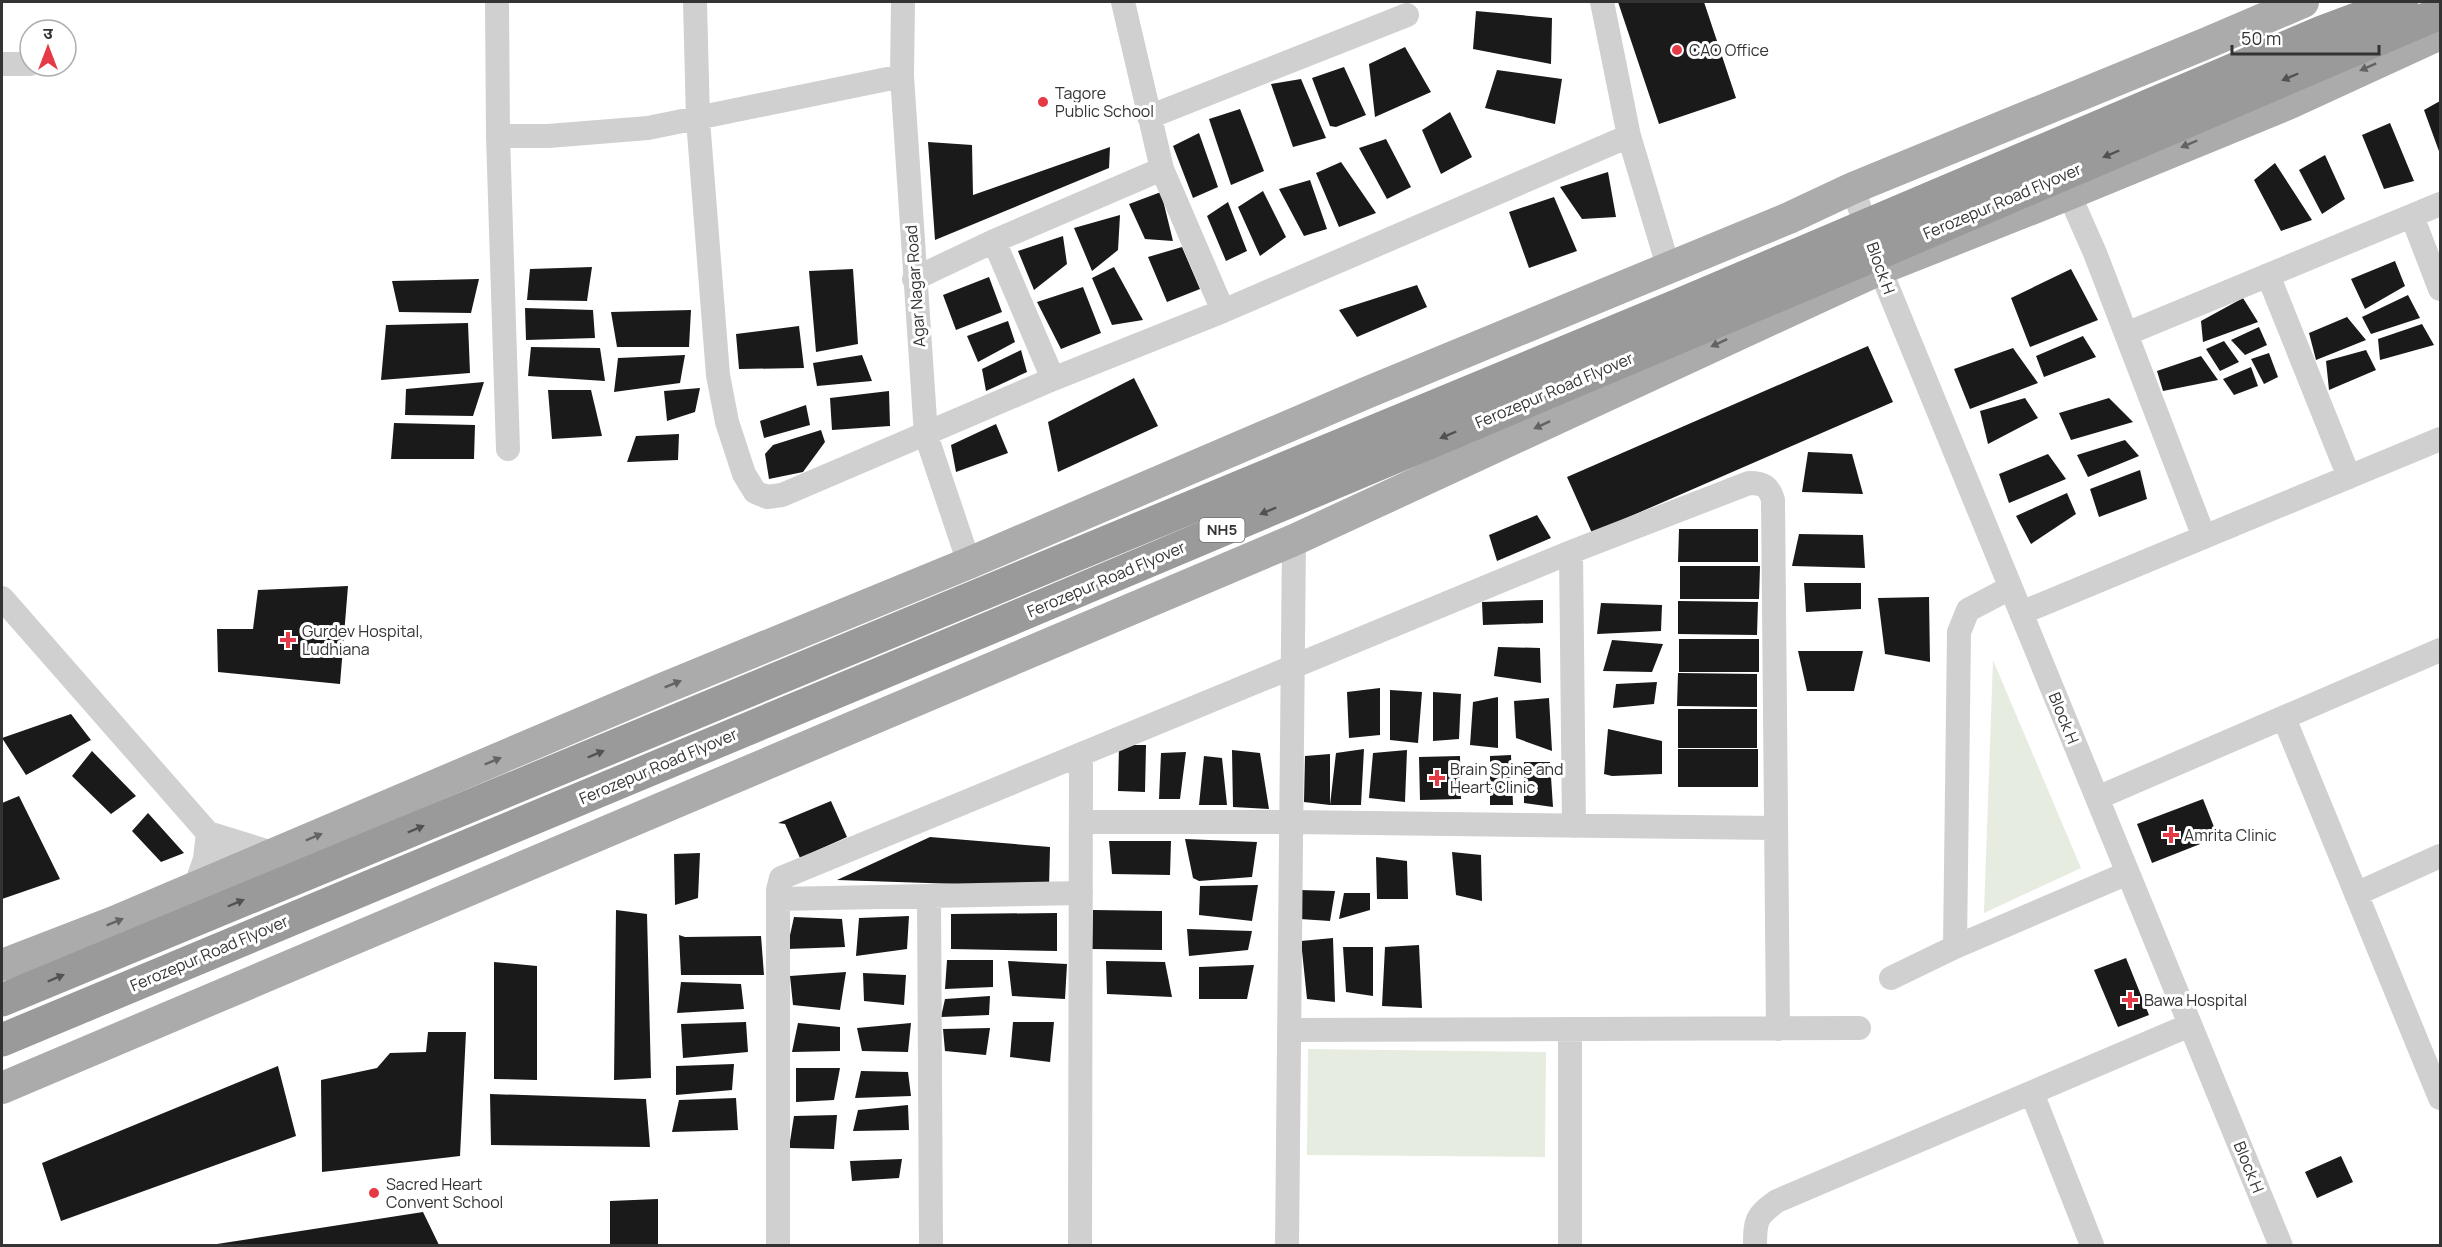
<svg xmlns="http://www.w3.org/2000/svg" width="2442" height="1247" font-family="Manrope,'Noto Sans Devanagari',sans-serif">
<rect width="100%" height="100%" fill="#fff"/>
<path fill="#e6ecdf" d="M1993 660 2081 868 1984 913Z
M1308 1049 1546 1052 1545 1157 1307 1155Z"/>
<path fill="#1a1a1a" d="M1618 2H1704L1736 98 1659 124Z
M1476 11 1552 18 1551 64 1473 49Z
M1405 47 1431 92 1375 117 1369 64Z
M1344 67 1366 115 1336 127 1330 126 1312 78Z
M1497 70 1562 79 1555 124 1485 108Z
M1301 79 1326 138 1293 147 1271 84Z
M2440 101V154L2424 110Z
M1240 109 1264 171 1231 185 1209 119Z
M1450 112 1472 157 1441 174 1422 130Z
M2390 123 2414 181 2384 189 2362 135Z
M1199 133 1218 187 1193 198 1173 146Z
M1386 139 1411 187 1387 199 1359 148Z
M928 142 972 145 973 195 1110 147 1109 168 935 240Z
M2325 155 2345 199 2322 214 2299 170Z
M1341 162 1376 213 1339 227 1316 173Z
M2275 163 2312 220 2281 231 2254 180Z
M1608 172 1616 217 1582 219 1560 187Z
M1310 180 1327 229 1304 236 1279 189Z
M1263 191 1286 237 1260 256 1238 207Z
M1161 192 1173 241 1145 239 1129 204Z
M1554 197 1577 251 1529 268 1509 212Z
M1228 202 1247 251 1226 261 1207 216Z
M1120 215 1118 250 1092 271 1074 228Z
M1063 236 1067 264 1034 290 1018 251Z
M1182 247 1200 289 1167 302 1148 257Z
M2395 261 2405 286 2365 309 2351 279Z
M592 267 587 301 527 300 530 269Z
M1114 267 1143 320 1112 325 1092 278Z
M853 269 858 344 816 352 809 271Z
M2071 269 2098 320 2030 347 2011 298Z
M989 277 1002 312 956 330 943 295Z
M479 279 471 313 399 312 392 281Z
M1417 285 1427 307 1357 337 1339 310Z
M1083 287 1101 333 1061 349 1037 302Z
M2408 295 2420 318 2371 334 2362 317Z
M2243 298 2258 322 2203 342 2201 321Z
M525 308 593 310 595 338 526 340Z
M691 310 689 347H617L611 312Z
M2347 317 2366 340 2316 360 2309 333Z
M1008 321 1015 342 978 362 967 336Z
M468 323 470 373 381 380 386 325Z
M2422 324 2434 345 2380 360 2378 339Z
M799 326 804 368 739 369 736 334Z
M2259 327 2267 345 2245 355 2231 340Z
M2083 336 2096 357 2044 377 2036 356Z
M2224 341 2239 362 2220 371 2206 349Z
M1868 346 1893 402 1592 533 1567 477Z
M531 347 600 348 605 381 528 376Z
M2013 348 2038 383 1970 409 1954 369Z
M1021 350 1027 372 986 391 982 369Z
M2366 350 2376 370 2329 390 2326 361Z
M2269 353 2278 377 2264 384 2251 359Z
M685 355 680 383 614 392 618 358Z
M862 355 872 381 817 386 813 363Z
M2201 356 2218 380 2163 391 2157 371Z
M2251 367 2258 386 2234 395 2223 379Z
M1134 378 1158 426 1058 472 1048 422Z
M484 382 473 416 405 415 406 389Z
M700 388 695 412 667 421 664 391Z
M548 390H591L602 436 552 439Z
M889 391 890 426 832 430 830 398Z
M2025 398 2038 418 1988 444 1980 411Z
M2109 398 2133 422 2071 440 2059 413Z
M806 405 810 425 764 438 760 421Z
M394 423 475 425 474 459H391Z
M996 424 1008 453 956 472 951 445Z
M821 430 825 442 803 472 769 479 765 454 773 445Z
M679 434 678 460 627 462 636 436Z
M2125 440 2139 456 2088 477 2077 455Z
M1808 452 1852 454 1863 494 1802 492Z
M2048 454 2066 479 2009 503 1999 474Z
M2140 470 2147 499 2099 517 2090 489Z
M2067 493 2076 514 2031 544 2016 516Z
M1537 515 1551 538 1497 561 1489 535Z
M1679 529H1758V562H1678Z
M1799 534 1863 535 1865 568 1792 566Z
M1680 566H1760L1759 599H1680Z
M1804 583H1861V609L1806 612Z
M348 586 340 684 218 672 217 629H253L258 590Z
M1929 597 1930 662 1885 654 1878 598Z
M1543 600V623L1483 625 1482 602Z
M1678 601 1758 602 1757 635 1678 634Z
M1601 603 1662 605 1661 631 1597 634Z
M1679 639H1759V672H1679Z
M1612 640 1663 644 1652 672 1603 671Z
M1498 647 1540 648 1541 683 1494 676Z
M1798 651H1863L1854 691H1807Z
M1678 673 1757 674V707L1677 706Z
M1657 682 1654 704 1613 708 1616 684Z
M1380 688V735L1349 738 1347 692Z
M1390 690 1422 692 1418 743 1390 740Z
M1433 692 1461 694 1459 739 1433 741Z
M1498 697V748L1470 745 1473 702Z
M1549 698 1552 751 1516 738 1514 701Z
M1678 709H1757V748H1678Z
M71 714 91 740 26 775 2 738Z
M1608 729 1662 741V774L1612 776 1604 774Z
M1119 745H1146L1145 792 1118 791Z
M1364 749 1361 805H1330L1304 802 1305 756 1330 754V805L1336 753Z
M1678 749H1758V787H1678Z
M1232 750 1260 753 1269 809 1233 807Z
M1407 750 1405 802 1369 798 1373 753Z
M92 751 136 796 111 814 72 776Z
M1186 752 1180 799H1159L1161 753Z
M1511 755 1513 805H1490V756Z
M1204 756 1222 758 1227 805H1199Z
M1460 756 1461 799 1420 800 1419 757Z
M1524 762H1550L1553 807 1524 803Z
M19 796 60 879 2 899V803Z
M2203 799 2218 837 2152 863 2137 824Z
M831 801 847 837 800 858 785 824 778 823Z
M148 813 184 853 161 862 132 831Z
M930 837 1050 847 1049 887 837 880Z
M1185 839 1257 842 1252 877 1199 881 1193 878Z
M1109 841H1171L1170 875 1112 874Z
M1452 852 1481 855 1482 901 1456 895Z
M700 853 698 898 675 905 674 854Z
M1376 857 1407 861 1408 899H1377Z
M1258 885 1252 921 1199 915 1200 886Z
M1300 890 1335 891 1330 921 1300 919Z
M1344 893H1370V910L1339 919Z
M616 910 647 914 651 1078 614 1080Z
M1093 910 1162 911V950L1092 949Z
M1057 913V951L951 949V914Z
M909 916 907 949 856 956 859 918Z
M794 917 842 919 845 947 787 949Z
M1187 929 1252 931 1248 950 1189 956Z
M679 935 685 937 761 936 764 975H681Z
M1333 938 1335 1002 1307 999 1301 941Z
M1419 945 1422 1008 1382 1006 1385 947Z
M1343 947H1373V996L1346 992Z
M2126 958 2149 1015 2118 1027 2094 970Z
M947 960H993V987L945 989Z
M1008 961 1067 964 1065 999 1012 996Z
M1106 961 1165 962 1172 997 1107 994Z
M494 962 537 966V1080L494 1079Z
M1254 965 1247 999H1199V967Z
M846 972 840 1010 793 1005 790 976Z
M863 973 906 975 904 1005 864 1001Z
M681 982 741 984 744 1009 677 1013Z
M990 996 989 1015 941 1017 945 999Z
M746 1022 748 1052 683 1058 681 1024Z
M1013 1022H1054L1050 1062 1010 1057Z
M798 1023 840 1027V1051L792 1052Z
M911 1023 908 1052 862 1051 857 1028Z
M990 1028 986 1055 945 1051 943 1029Z
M428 1032H466L460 1156 322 1172 321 1080 377 1068 390 1053 426 1052Z
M734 1064 732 1090 676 1095V1066Z
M278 1066 296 1136 61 1221 42 1163Z
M796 1068H840L834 1100 796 1102Z
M861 1071 908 1072 911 1096 855 1098Z
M490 1094 646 1099 650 1147 491 1145Z
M736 1098 738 1130 672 1132 679 1100Z
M908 1105 909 1130 853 1131 858 1110Z
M837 1115 834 1149 789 1148 794 1116Z
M2341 1156 2353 1182 2317 1198 2305 1172Z
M902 1159 899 1178 852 1181 850 1161Z
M658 1199V1245H610V1201Z
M423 1212 439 1245H217V1244Z"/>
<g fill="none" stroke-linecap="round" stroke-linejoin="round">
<path stroke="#d0d0d0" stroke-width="24" d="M497 2 498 136 508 449
M695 2 698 120 718 375 727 422 744 474 755 492 767 497 782 495 1053 379 1223 311 1629 136
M903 2 902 76 926 435 969 563
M1123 2 1162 169
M1602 2 1629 136 1668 266
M2 64H30
M1149 117 1407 15
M498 136H548L648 128 902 76
M1853 188 1880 269 2281 1246
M2069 194 2095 253 2204 537
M2412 216 2440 289
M994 241 1053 379
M2268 275 2349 477
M914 279 994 241 1162 169 1223 311
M2126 334 2440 204
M1571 552 1574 826
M2010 588 1968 610 1959 632 1955 947 2128 873
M2 598 208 833 237 870
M2021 613 2440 439
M2284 718 2440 1098
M2097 798 2440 650
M1081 822H1290L1775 828
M195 888 205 859 208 833 276 854
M2356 894 2440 856
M929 896 931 1246
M778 899 1081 893
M1891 978 1955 947
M1290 1030 1859 1028
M2032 1093 2092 1245
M778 1246V890L781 878 1571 552 1749 483C1763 483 1769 486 1773 500L1778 1029
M1080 1246 1081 756
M1287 1246 1294 540
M1570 1246V1029
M1755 1246C1755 1220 1756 1216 1777 1201L2190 1025"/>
<path stroke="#ababab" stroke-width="32" d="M2 965 114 922 662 689 969 563 1366 393 1789 218 1853 188 2207 43 2303 2
M2 1088 1294 540 1880 269 2069 194 2290 103 2440 34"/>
<path stroke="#9a9a9a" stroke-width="33" d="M2 1000 1681 304 2322 32 2402 2
M2 1040 999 624 1874 255 2440 13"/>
</g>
<defs><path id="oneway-solid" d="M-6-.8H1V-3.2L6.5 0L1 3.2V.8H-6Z" transform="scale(1.5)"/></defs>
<g fill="#636363">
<use href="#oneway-solid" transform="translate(2368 67) rotate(156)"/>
<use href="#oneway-solid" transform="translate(2189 144) rotate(157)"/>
<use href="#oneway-solid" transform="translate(1719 343) rotate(155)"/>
<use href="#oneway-solid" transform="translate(1542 425) rotate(155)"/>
<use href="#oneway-solid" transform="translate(673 684) rotate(-22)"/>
<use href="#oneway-solid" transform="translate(493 761) rotate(-23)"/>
<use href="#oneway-solid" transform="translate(314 837) rotate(-23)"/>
<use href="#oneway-solid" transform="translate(115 922) rotate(-22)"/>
</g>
<g fill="#525252">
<use href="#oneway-solid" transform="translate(2290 77) rotate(157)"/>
<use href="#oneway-solid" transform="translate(2111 154) rotate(157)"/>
<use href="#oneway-solid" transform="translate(1448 435) rotate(157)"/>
<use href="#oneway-solid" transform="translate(1268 511) rotate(157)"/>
<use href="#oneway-solid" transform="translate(596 754) rotate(-23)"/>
<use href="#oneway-solid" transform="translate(416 829) rotate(-23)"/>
<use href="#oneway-solid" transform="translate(236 903) rotate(-23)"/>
<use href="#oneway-solid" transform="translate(56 978) rotate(-23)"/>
</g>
<g fill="#e63946" stroke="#fff" stroke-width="2">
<circle cx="1677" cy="50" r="6"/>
<circle cx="1043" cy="102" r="6"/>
<path d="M285 631h6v6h6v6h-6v6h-6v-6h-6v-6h6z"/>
<path d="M1434 769h6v6h6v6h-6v6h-6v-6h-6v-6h6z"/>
<path d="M2168 826h6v6h6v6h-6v6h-6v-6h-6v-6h6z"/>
<path d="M2127 991h6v6h6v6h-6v6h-6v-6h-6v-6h6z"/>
<circle cx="374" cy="1193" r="6"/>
</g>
<g text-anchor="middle" stroke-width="6" stroke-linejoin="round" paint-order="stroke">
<rect fill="#fff" stroke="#707070" stroke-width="1.5" x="1199.5" y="518" width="45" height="24" rx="4.5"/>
<g font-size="15" font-weight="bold" fill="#333">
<text x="1222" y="535">NH5</text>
</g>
<g font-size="16" fill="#333" stroke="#fff" text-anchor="start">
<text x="1689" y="56">CAO Office</text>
<text x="1055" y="99">Tagore<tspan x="1055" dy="18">Public School</tspan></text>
<text x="302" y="637">Gurdev Hospital,<tspan x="302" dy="18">Ludhiana</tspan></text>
<text x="1450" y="775">Brain Spine and<tspan x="1450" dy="18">Heart Clinic</tspan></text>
<text x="2184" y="841">Amrita Clinic</text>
<text x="2144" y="1006">Bawa Hospital</text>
<text x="386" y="1190">Sacred Heart<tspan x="386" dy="18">Convent School</tspan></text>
</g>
<g font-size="16" fill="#333" stroke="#fff">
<text transform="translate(2002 201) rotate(-23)" y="6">Ferozepur Road Flyover</text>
<text transform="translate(1881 268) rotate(70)" y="6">Block H</text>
<text transform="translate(915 286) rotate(-94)" y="6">Agar Nagar Road</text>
<text transform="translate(1554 390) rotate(-23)" y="6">Ferozepur Road Flyover</text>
<text transform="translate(1106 579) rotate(-23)" y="6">Ferozepur Road Flyover</text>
<text transform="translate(2064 718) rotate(68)" y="6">Block H</text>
<text transform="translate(658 766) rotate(-23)" y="6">Ferozepur Road Flyover</text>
<text transform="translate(209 953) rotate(-23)" y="6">Ferozepur Road Flyover</text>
<text transform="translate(2249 1167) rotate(68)" y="6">Block H</text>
</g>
</g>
<rect width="2442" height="1247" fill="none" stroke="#333333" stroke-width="6"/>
<g transform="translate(48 48)"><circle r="28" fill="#ffffff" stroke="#adadad" stroke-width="1.5"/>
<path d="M0-4.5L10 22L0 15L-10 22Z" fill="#e63946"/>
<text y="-9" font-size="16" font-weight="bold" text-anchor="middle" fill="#333333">उ</text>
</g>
<path d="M2232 45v9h147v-9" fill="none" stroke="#333333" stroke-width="3"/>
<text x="2241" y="45" font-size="18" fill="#333333" stroke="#ffffff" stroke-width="4.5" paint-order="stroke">50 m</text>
</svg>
